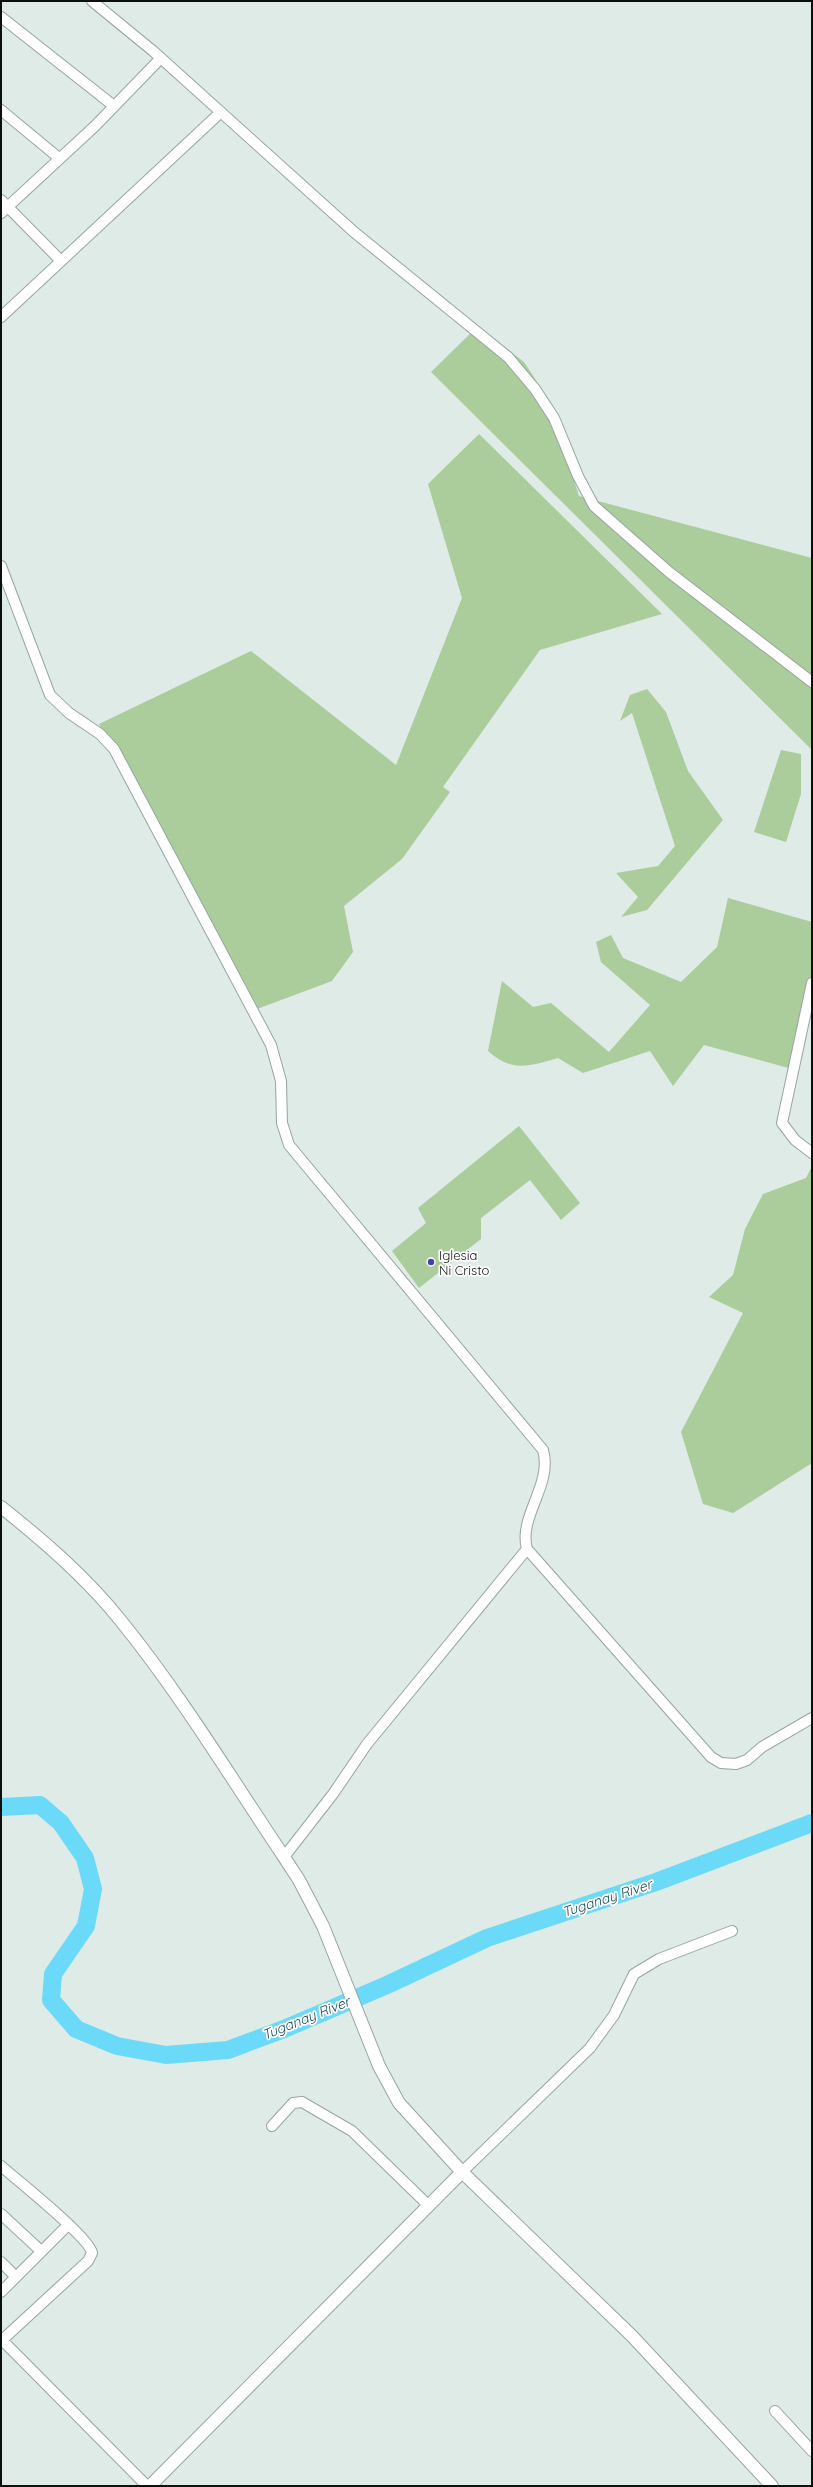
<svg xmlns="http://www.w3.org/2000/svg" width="813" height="2487" font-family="Quicksand,sans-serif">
<rect width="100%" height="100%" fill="#deebe7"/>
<path fill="#aacd9b" d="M478 326 524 362 549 400 579 496 812 558V750L431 372Z
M479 434 662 614 540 650 443 787 450 792 402 859 344 906 353 952 332 981 257 1009 99 724 251 651 396 765 462 598 428 484Z
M647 689 666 712 688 771 723 820 647 910 621 917 638 897 616 873 658 866 675 846 632 713 620 721 630 695Z
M781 750 801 754V794L786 842 754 832Z
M728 898 812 922V994L792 1069 704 1045 673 1086 650 1051 583 1073 558 1058C529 1066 513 1073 488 1051L502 981 533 1007 551 1003 609 1052 650 1005 601 962 596 942 611 935 623 958 681 982 717 947Z
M519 1126 580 1203 561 1220 530 1180 481 1218V1239L419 1288 392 1251 426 1223 418 1208Z
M812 1166V1463L733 1513 703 1504 681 1432 743 1313 709 1297 733 1275 745 1229 763 1194 806 1178Z"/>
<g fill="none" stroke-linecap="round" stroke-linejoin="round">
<path stroke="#6bdaf8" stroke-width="18" d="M1 1807 40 1805 61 1823 85 1858 93 1889 86 1926 53 1974 51 2000 76 2029 117 2046 166 2055 228 2050 284 2029 387 1985 487 1938 656 1882 812 1823"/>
<g stroke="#98a4a1" stroke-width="12">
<path id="minor" d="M92 1 153 51 354 232 508 357 535 389 554 418 578 476 594 506 669 572 812 682
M1 17 114 106
M1 110 59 158
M1 200 61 261
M1 213 95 126 161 58
M1 317 221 112
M1 566 50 695 69 713 100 734 114 749 271 1045 281 1081 282 1123 289 1145 543 1450C553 1485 518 1516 527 1549L711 1757 721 1763 736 1764 747 1760 762 1747 812 1718
M812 983 782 1123 795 1140 812 1153
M284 1857 333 1794 367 1744 527 1549
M272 2126 293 2103 302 2102 352 2131 428 2205
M1 2166C17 2180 89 2237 92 2253L88 2261 1 2341
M462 2172 590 2048 614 2015 634 1974 659 1959 732 1931
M1 2214 41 2251
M1 2262 16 2277
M1 2292 68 2225
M2 2340 147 2486
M775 2411 812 2451"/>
</g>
<g stroke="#98a4a1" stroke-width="14">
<path id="tertiary" d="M1 1507C44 1541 87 1578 121 1621 181 1695 231 1778 284 1857L299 1880 323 1926 379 2066 399 2103 462 2172 632 2336 772 2486
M150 2486 462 2172"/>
</g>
<use href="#minor" stroke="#fff" stroke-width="10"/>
<use href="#tertiary" stroke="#fff" stroke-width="12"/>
</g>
<circle fill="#4540b6" stroke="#fff" stroke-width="1.5" cx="431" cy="1262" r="4"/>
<g text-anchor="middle" stroke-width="3.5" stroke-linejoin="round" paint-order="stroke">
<g font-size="13" fill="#0b0f0e" stroke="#fff" text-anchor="start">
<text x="439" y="1260">Iglesia<tspan x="439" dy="15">Ni Cristo</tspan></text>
</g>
<g font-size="14" font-style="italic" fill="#194a57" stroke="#fff">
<text transform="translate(607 1898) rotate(-18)" y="5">Tuganay River</text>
<text transform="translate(306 2018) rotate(-22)" y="5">Tuganay River</text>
</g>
</g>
<rect width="813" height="2487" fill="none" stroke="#0b0f0e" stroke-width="4"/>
</svg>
